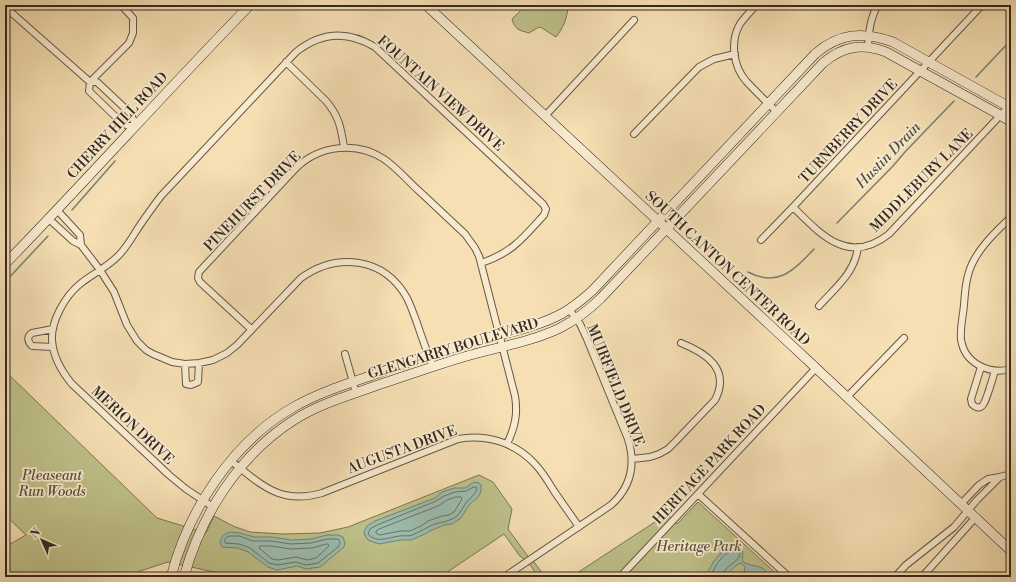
<svg xmlns="http://www.w3.org/2000/svg" width="1016" height="582" font-family="'Libre Bodoni',serif">
<rect width="100%" height="100%" fill="#f5dfb3"/>
<filter id="stains"><feTurbulence type="fractalNoise" baseFrequency=".005" numOctaves="4"/><feColorMatrix values="0 0 0 0 .2 0 0 0 0 .09 0 0 0 0 .02 0 0 0 .5 -.17"/></filter>
<radialGradient id="worn" r=".72"><stop offset=".6" stop-color="#630" stop-opacity="0"/><stop offset="1" stop-color="#630" stop-opacity=".3"/></radialGradient>
<path fill="#bfc18a" stroke="#7a7656" d="M522 5H568C568 16 563 29 556 37L542 28 539 27 529 33C519 30 515 30 512 19L522 9Z
M5 371 157 518 206 533 214 516 233 526 250 532 283 534 320 533 348 527 479 475 493 482 512 509 508 529 527 555 534 562 545 577H538L531 566 519 555 504 534 440 577H237L168 562 137 572 131 577H19L5 572V547L26 535 5 515Z
M698 502 780 577H571L667 514 677 524Z"/>
<path fill="#9cbdae" stroke="#738276" d="M474 482 479 483 481 485V491L479 496 469 505 461 518 452 524 444 525 432 530 425 534 411 540H401L379 544 373 542 368 540 365 536 364 532 367 526 375 521 435 498 442 492 454 488H465Z
M230 532 240 533 254 537H272L291 540 311 539 327 535H338L343 537 345 543 344 547 320 567 306 569 297 566 277 570 268 567 248 552 238 548 222 547 220 543C221 536 224 534 230 532Z
M736 546C747 550 741 554 743 562 754 568 763 563 769 577H740L744 572 745 567 741 563C735 565 729 572 725 577H705L714 561 721 553 729 547Z"/>
<g fill="none" stroke-linecap="round" stroke-linejoin="round">
<path stroke="#687468" stroke-width="1" d="M474 487H476L477 488C476 495 470 497 466 503 463 507 461 512 457 516 451 521 442 522 435 524 427 527 420 532 412 535 408 537 404 535 400 536 389 537 377 544 368 534L370 529 377 525 436 501 444 496 455 492 466 491Z
M456 497H461L462 499 454 512 449 515 442 516 428 521 421 526 410 531H400L380 535 376 533V531L379 529 438 506 447 500Z
M231 536H239L253 541H271L291 544 311 543 327 539H337L339 540 340 543 338 547 318 563 306 565 296 562 277 565 269 563 250 548 239 544 225 543V539L227 537Z
M327 544 329 545 328 547 316 558 307 560 296 557 278 560 272 559 259 548 260 546H271L291 549 312 548Z
M710 577C715 567 724 548 738 551L740 555C737 564 723 566 722 577"/>
<path stroke="#738276" stroke-width="1.5" d="M976 77 1011 40
M72 210 115 161
M837 223 893 166 905 152 927 129 954 101
M748 272C778 288 794 270 814 249
M5 282 48 236"/>
<g stroke="#655746" stroke-width="8">
<path id="street" d="M756 5C751 11 745 17 740 24 730 41 733 66 746 81 756 92 767 102 777 112
M5 7 90 82H97L130 113 133 119 135 126H128L121 122 89 91 90 82
M868 47C869 32 870 18 878 5
M286 62 326 101C339 116 341 128 344 147
M90 82 129 43 133 33V18L121 5
M545 116 634 20
M634 134 699 67 714 59 735 54
M793 207C821 235 849 266 889 234L1010 105
M57 210 80 235 81 245
M1011 217C997 231 981 245 972 264 966 277 965 291 964 305 963 316 960 328 961 339 964 363 989 375 1011 369
M49 219 73 241 81 245 100 270 114 292 127 325 137 341 146 350 153 354 172 362 185 364 199 363 213 360 227 353 237 345 301 278C337 252 384 257 407 298 411 306 414 315 417 323 422 338 427 352 433 367
M761 240 793 207 982 5
M819 306C835 288 855 273 858 247
M53 329 32 333C26 337 28 342 32 346L53 347
M251 329 200 282 198 278 199 272 296 168C320 145 357 141 384 159 397 168 407 180 418 190 434 205 450 220 465 234L475 248 479 256 515 396C518 414 515 427 507 444
M345 354 356 393
M185 364 186 384 191 385 198 382 199 363
M981 367 971 399 972 404C983 415 986 398 989 390 991 384 993 377 995 371
M847 397 904 338
M632 459 650 457 659 454 668 449 675 442 715 400C731 369 706 353 681 343
M231 461C262 485 280 505 322 493L458 439C486 434 514 442 534 463 542 471 548 481 554 491 562 503 571 515 579 527
M698 494 789 577
M961 504 979 485 988 479 1000 477 1011 474
M213 507 186 489 169 475 72 384C62 372 53 356 52 340 51 321 65 296 80 284 92 274 108 267 119 255 125 249 130 241 135 233 143 220 152 208 161 196L296 52C321 32 347 30 375 47L543 204 546 209 544 215C523 238 512 253 481 263
M504 577 611 505C631 487 636 465 628 439L587 339 580 324 569 309
M620 577 816 368
M895 577 906 565 954 527 977 500 1000 477
M922 577 975 518"/>
</g>
<g stroke="#352a22" stroke-width="10">
<path id="secondary" d="M426 5 816 368 1011 551
M5 264C88 179 167 90 250 5
M171 577C188 511 232 443 292 408 316 394 343 385 370 376 402 364 435 353 468 343 499 334 534 329 563 313 573 307 583 299 592 291L815 54C839 33 863 31 893 42L1011 108
M184 577C201 515 239 455 294 420 319 404 348 396 375 386 406 376 436 365 467 356 498 347 531 342 560 328 575 320 589 310 601 298L823 63C843 46 862 43 886 52L1000 115 1011 122"/>
</g>
<use href="#street" stroke="#f8eace" stroke-width="6"/>
<use href="#secondary" stroke="#f8eace" stroke-width="9"/>
</g>
<g text-anchor="middle" stroke-width="3.5" stroke-linejoin="round" paint-order="stroke">
<g font-size="14" fill="#352a22" stroke="#f8eace">
<text transform="translate(441 93) rotate(42)" y="5">FOUNTAIN VIEW DRIVE</text>
<text transform="translate(117 125) rotate(-47)" y="5">CHERRY HILL ROAD</text>
<text transform="translate(848 131) rotate(-47)" y="5">TURNBERRY DRIVE</text>
<text transform="translate(921 180) rotate(-45)" y="5">MIDDLEBURY LANE</text>
<text transform="translate(252 201) rotate(-46)" y="5">PINEHURST DRIVE</text>
<text transform="translate(728 268) rotate(43)" y="5">SOUTH CANTON CENTER ROAD</text>
<text transform="translate(453 348) rotate(-17)" y="5">GLENGARRY BOULEVARD</text>
<text transform="translate(616 385) rotate(68)" y="5">MUIRFIELD DRIVE</text>
<text transform="translate(133 425) rotate(43)" y="5">MERION DRIVE</text>
<text transform="translate(402 449) rotate(-20)" y="5">AUGUSTA DRIVE</text>
<text transform="translate(709 464) rotate(-47)" y="5">HERITAGE PARK ROAD</text>
</g>
<g font-size="14" font-style="italic" fill="#58503c" stroke="#f8eace">
<text x="52" y="480">Pleaseant<tspan x="52" dy="16">Run Woods</tspan></text>
<text x="699" y="551">Heritage Park</text>
</g>
<g font-size="15" font-style="italic" fill="#4f4f45" stroke="#f8eace">
<text transform="translate(888 155) rotate(-46)" y="5">Hustin Drain</text>
</g>
</g>
<rect width="1016" height="582" fill="none" stroke="#f5dfb3" stroke-width="20"/>
<rect x="6" y="6" width="1004" height="570" fill="none" stroke="#352a22" stroke-width="2"/>
<rect x="10" y="10" width="996" height="562" fill="none" stroke="#352a22"/>
<g transform="translate(42 540) rotate(315)" stroke="#f8eace" stroke-width="3" paint-order="stroke">
<path d="M0-3L7 15L0 10L-7 15Z" fill="#352a22"/>
<text y="-6" font-size="11" font-weight="bold" text-anchor="middle" fill="#352a22">N</text>
</g>
<rect width="100%" height="100%" filter="url(#stains)"/>
<rect width="100%" height="100%" fill="url(#worn)"/>
</svg>
